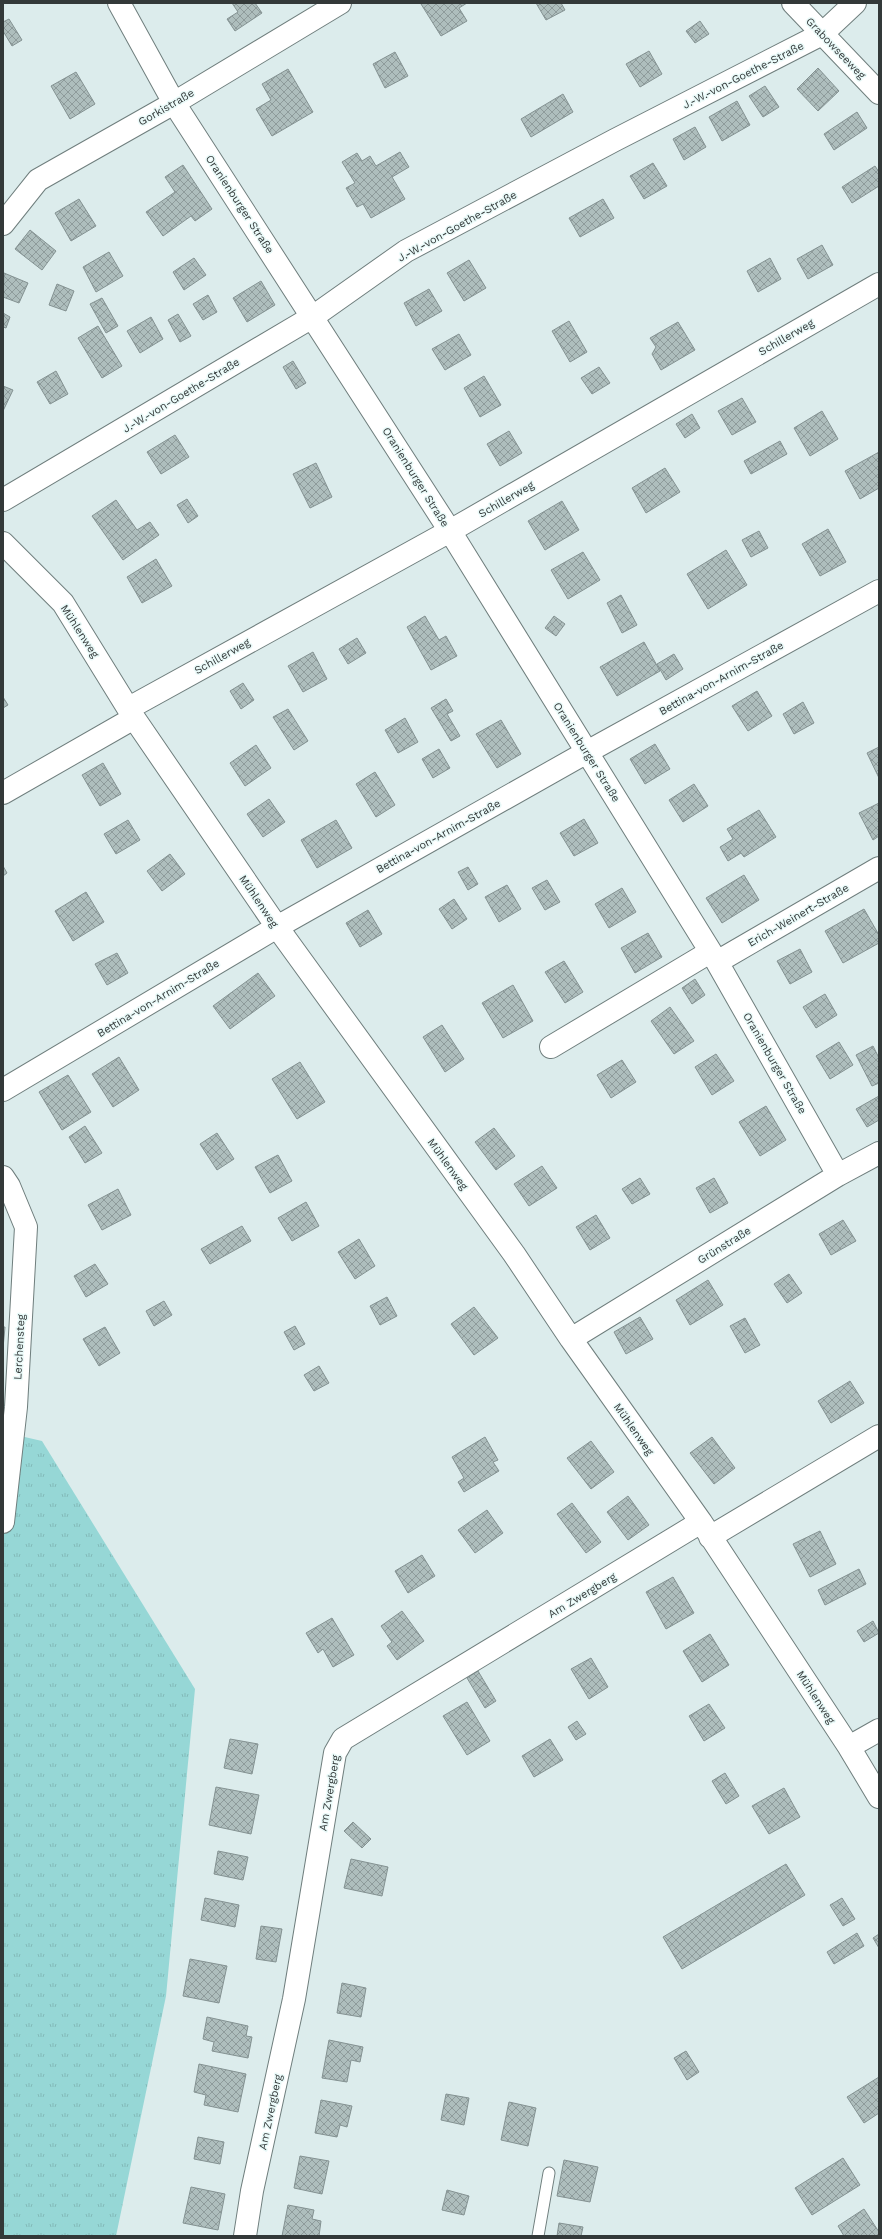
<svg xmlns="http://www.w3.org/2000/svg" width="882" height="2239" font-family="'Work Sans',sans-serif">
<defs>
<pattern id="grass-tufts" width="24" height="20" patternUnits="userSpaceOnUse"><rect width="24" height="20" fill="#96d7d6"/><path d="M3 7l-1-3M5 7V3M7 7l1-3M15 17l-1-3M17 17v-4M19 17l1-3" fill="none" stroke="#82b9b8"/></pattern>
<pattern id="building-cross-hatch" width="8" height="8" patternUnits="userSpaceOnUse"><rect width="8" height="8" fill="#aebebd"/><path d="M0 0l8 8M0 8l8-8" fill="none" stroke="#8e9b9b"/></pattern>
</defs>
<rect width="100%" height="100%" fill="#dcecec"/>
<path fill="url(#grass-tufts)" d="M3 1432 42 1441 195 1689 166 1996 116 2236H3Z"/>
<path fill="url(#building-cross-hatch)" stroke="#849292" d="M232 3H255L262 13 235 31 227 19 238 12Z
M424 3H467L459 8 467 21 441 36 421 4Z
M536 3H561L565 10 546 20Z
M9 19 22 40 12 46 3 31V22Z
M700 21 709 34 695 43 686 31Z
M649 51 662 74 640 87 626 64Z
M395 52 408 76 385 88 373 64Z
M818 68 839 91 818 111 797 89Z
M288 69 313 112 272 136 256 109 271 100 262 84Z
M76 72 95 104 70 119 51 86Z
M765 86 779 107 763 117 749 96Z
M563 94 573 112 531 137 521 119Z
M737 101 750 125 722 141 709 117Z
M857 112 867 128 834 150 824 134Z
M695 127 706 147 684 160 673 139Z
M400 152 409 167 392 177 405 199 371 218 363 204 357 207 346 188 355 183 342 162 357 153 362 161 370 156 376 166Z
M653 163 667 186 644 199 630 176Z
M183 165 212 209 195 221 191 216 163 236 146 212 175 192 165 177Z
M875 166 879 172V186L852 203 842 187Z
M79 199 96 226 71 241 55 213Z
M603 199 614 218 580 237 569 218Z
M30 230 56 251 42 270 15 249Z
M822 245 833 265 808 279 797 259Z
M109 252 123 276 96 292 83 267Z
M194 258 206 275 184 290 173 272Z
M770 258 781 279 758 292 747 271Z
M469 260 486 288 464 301 447 273Z
M4 273 28 283 19 303 3 297Z
M261 281 275 305 247 322 233 298Z
M57 284 74 291 66 311 49 305Z
M429 289 442 311 416 326 404 303Z
M208 295 217 312 203 320 193 304Z
M102 298 118 326 106 333 90 304Z
M3 313 10 317 6 328 3 327Z
M178 314 191 336 180 342 168 320Z
M151 317 163 339 140 353 127 331Z
M569 321 587 352 570 362 552 331Z
M678 322 695 350 661 370 652 354 656 347 650 338Z
M98 326 122 366 102 378 78 338Z
M459 334 471 355 445 370 432 349Z
M293 361 306 383 296 389 283 367Z
M599 367 610 383 592 394 581 378Z
M56 371 68 394 50 404 37 382Z
M484 376 501 405 480 417 464 388Z
M3 386 13 390 3 411Z
M742 398 756 422 732 435 718 411Z
M822 411 838 439 810 456 794 428Z
M692 414 700 428 685 438 676 424Z
M509 431 522 453 500 466 487 444Z
M175 435 189 457 161 474 147 452Z
M780 441 787 454 751 474 744 461Z
M879 452V488L860 499 845 471Z
M316 463 332 497 310 508 293 474Z
M665 468 680 492 646 513 632 488Z
M187 499 198 516 188 523 177 505Z
M116 500 137 530 150 522 159 535 123 560 92 516Z
M562 501 579 530 545 550 528 521Z
M828 529 846 562 820 576 802 544Z
M759 531 768 548 751 557 742 540Z
M726 550 747 585 708 609 687 574Z
M583 552 600 580 568 599 551 570Z
M156 559 172 586 142 603 127 577Z
M621 595 637 625 622 633 607 603Z
M425 616 439 640 446 636 457 656 431 670 407 627Z
M554 616 565 624 556 636 545 628Z
M357 638 366 653 348 664 339 649Z
M644 642 660 671 617 696 600 667Z
M313 652 327 679 303 692 288 666Z
M674 654 683 669 666 680 657 664Z
M243 683 254 700 241 709 230 691Z
M757 691 772 716 748 731 732 706Z
M3 697 8 705 3 708Z
M446 699 453 711 447 714 460 736 451 741 431 708Z
M803 702 814 723 794 734 783 714Z
M288 709 308 741 294 750 273 717Z
M405 718 418 742 398 753 385 730Z
M501 720 521 754 497 768 476 734Z
M655 744 670 769 645 784 630 759Z
M256 745 271 768 245 786 230 763Z
M879 747V778L867 753Z
M439 749 450 768 433 778 422 759Z
M103 763 121 794 100 806 82 775Z
M375 772 395 805 376 817 356 784Z
M694 784 708 806 683 822 669 800Z
M269 799 285 822 263 837 247 814Z
M879 803V836L873 840 859 813Z
M759 810 776 837 744 857 741 853 728 861 720 847 733 839 727 829Z
M584 819 598 843 574 856 560 833Z
M128 820 140 840 116 854 104 834Z
M336 820 352 848 317 868 301 840Z
M170 854 185 874 162 891 147 871Z
M3 866 7 873 3 876Z
M468 867 478 884 468 890 458 872Z
M744 875 759 900 722 923 706 898Z
M547 880 560 902 545 910 532 888Z
M507 885 521 909 499 922 485 897Z
M622 888 636 912 609 928 595 904Z
M86 892 104 922 73 941 55 911Z
M454 899 467 919 452 929 439 909Z
M864 909 879 935V943L843 963 825 931Z
M368 910 382 934 360 947 346 923Z
M648 933 662 957 635 973 621 948Z
M800 949 812 972 790 984 777 961Z
M117 953 128 973 107 985 95 964Z
M564 961 583 992 565 1003 545 972Z
M258 973 275 996 230 1029 213 1006Z
M695 979 705 995 692 1004 682 988Z
M513 985 533 1021 503 1038 482 1003Z
M825 994 837 1015 816 1028 803 1007Z
M670 1007 694 1041 674 1054 651 1021Z
M442 1025 464 1059 445 1072 423 1037Z
M839 1042 853 1065 830 1079 816 1056Z
M873 1046 879 1058V1083L872 1086 856 1055Z
M716 1054 734 1081 712 1095 695 1067Z
M119 1057 139 1090 113 1107 92 1074Z
M622 1060 636 1082 611 1098 597 1075Z
M300 1062 325 1102 297 1119 272 1079Z
M68 1075 91 1112 62 1130 39 1092Z
M879 1096V1120L867 1127 856 1109Z
M766 1106 786 1140 760 1156 739 1122Z
M85 1126 102 1153 85 1163 69 1137Z
M494 1128 515 1156 496 1170 475 1142Z
M217 1133 234 1159 217 1170 200 1144Z
M278 1155 292 1181 270 1193 255 1167Z
M542 1166 557 1188 529 1206 514 1184Z
M640 1178 650 1194 632 1204 622 1189Z
M714 1178 728 1203 710 1213 696 1188Z
M118 1189 131 1215 102 1230 88 1205Z
M306 1202 319 1226 292 1241 278 1218Z
M596 1215 610 1238 590 1250 576 1227Z
M843 1220 856 1241 831 1255 819 1234Z
M242 1226 251 1241 210 1264 201 1249Z
M359 1239 375 1266 355 1279 338 1252Z
M95 1264 108 1284 86 1297 74 1276Z
M789 1274 802 1293 787 1303 774 1284Z
M708 1280 723 1305 690 1325 676 1300Z
M387 1297 397 1316 380 1325 370 1306Z
M164 1301 172 1315 154 1326 146 1311Z
M474 1307 498 1338 474 1355 451 1324Z
M640 1317 653 1339 626 1354 614 1332Z
M745 1318 760 1345 745 1353 730 1326Z
M295 1326 305 1344 294 1350 284 1332Z
M3 1327H5L3 1348Z
M105 1327 120 1353 99 1366 83 1339Z
M319 1366 329 1383 314 1391 304 1375Z
M850 1381 864 1403 831 1423 818 1401Z
M485 1437 498 1460 493 1462 499 1471 464 1492 458 1482 464 1478 452 1457Z
M712 1437 735 1468 714 1484 690 1453Z
M591 1441 614 1472 591 1489 567 1458Z
M628 1496 649 1525 628 1540 607 1512Z
M572 1503 601 1542 586 1553 557 1514Z
M487 1510 503 1533 475 1553 458 1530Z
M820 1531 836 1564 810 1577 793 1544Z
M422 1555 435 1576 408 1593 395 1571Z
M859 1569 866 1584 825 1605 818 1590Z
M673 1577 694 1613 666 1629 646 1592Z
M402 1611 424 1641 397 1660 387 1646 392 1642 381 1626Z
M332 1618 354 1655 333 1667 323 1649 318 1653 306 1633Z
M873 1621 879 1633 864 1642 857 1631Z
M710 1634 729 1665 702 1682 683 1651Z
M591 1658 608 1687 589 1699 571 1669Z
M478 1671 496 1701 485 1708 467 1678Z
M467 1702 490 1741 467 1755 443 1716Z
M709 1704 725 1728 704 1741 689 1716Z
M577 1721 586 1734 576 1740 568 1727Z
M230 1739 258 1744 252 1774 224 1768Z
M550 1739 563 1760 534 1777 522 1756Z
M725 1773 739 1796 726 1804 712 1781Z
M216 1787 259 1795 251 1834 209 1825Z
M784 1788 800 1817 769 1834 752 1806Z
M353 1822 371 1839 362 1848 344 1831Z
M218 1851 248 1857 243 1880 214 1874Z
M351 1859 388 1867 382 1896 344 1888Z
M786 1864 805 1895 682 1969 663 1937Z
M205 1898 239 1905 235 1927 201 1920Z
M842 1898 855 1919 843 1926 830 1905Z
M261 1926 282 1929 276 1962 256 1959Z
M857 1933 864 1946 834 1964 827 1952Z
M879 1934V1948L873 1938Z
M190 1959 227 1966 219 2003 183 1996Z
M342 1983 366 1988 361 2017 337 2013Z
M207 2017 248 2026 246 2036 252 2037 248 2058 212 2051 214 2042 203 2039Z
M329 2040 363 2047 360 2062 351 2060 347 2082 322 2078Z
M686 2051 699 2072 687 2080 674 2058Z
M199 2064 246 2074 238 2112 204 2105 206 2095 194 2092Z
M879 2077V2113L864 2123 847 2097Z
M446 2094 469 2098 464 2125 441 2120Z
M321 2100 352 2106 347 2127 340 2125 337 2137 315 2133Z
M509 2102 536 2108 528 2146 501 2140Z
M198 2137 224 2142 220 2164 194 2159Z
M300 2156 329 2161 322 2194 294 2188Z
M843 2158 860 2185 812 2215 795 2188Z
M564 2160 598 2167 590 2202 557 2196Z
M191 2187 225 2194 218 2230 183 2223Z
M447 2190 469 2196 464 2215 442 2210Z
M288 2205 314 2210 312 2219 321 2221 319 2236H282Z
M864 2209 879 2232V2236H844L838 2226Z
M559 2223 583 2227 581 2236H557Z"/>
<g fill="none" stroke-linecap="round" stroke-linejoin="round">
<g stroke="#6f7e7d" stroke-width="13">
<path id="service" d="M538 2236 549 2173"/>
</g>
<g stroke="#6f7e7d" stroke-width="24">
<path id="minor" d="M119 3 174 103 450 531 717 962 838 1175
M793 3 879 93
M3 224 38 180 174 103 340 3
M3 500 314 316 406 251 615 140 822 34 855 3
M3 543 63 603 134 718 277 927 514 1254 571 1339 701 1522 849 1747 879 1797
M129 708 450 531 879 284
M3 793 134 718
M717 962 879 868
M551 1047 710 952
M3 1090 277 927 587 752 879 591
M3 1177 9 1186 26 1227 16 1407 3 1522
M571 1339 838 1175 879 1153
M710 1537 879 1436
M849 1747 879 1730
M245 2236 252 2191 294 1999 335 1753 343 1739 701 1522"/>
</g>
<use href="#service" stroke="#fff" stroke-width="11"/>
<use href="#minor" stroke="#fff" stroke-width="22"/>
</g>
<g text-anchor="middle" stroke-width="3" stroke-linejoin="round" paint-order="stroke">
<g font-size="11" fill="#333939" stroke="#eafaf9">
<text transform="translate(836 48) rotate(46)" y="4">Grabowseeweg</text>
<text transform="translate(743 75) rotate(-27)" y="4">J.-W.-von-Goethe-Straße</text>
<text transform="translate(166 107) rotate(-30)" y="4">Gorkistraße</text>
<text transform="translate(240 204) rotate(57)" y="4">Oranienburger Straße</text>
<text transform="translate(457 226) rotate(-29)" y="4">J.-W.-von-Goethe-Straße</text>
<text transform="translate(786 337) rotate(-30)" y="4">Schillerweg</text>
<text transform="translate(181 395) rotate(-31)" y="4">J.-W.-von-Goethe-Straße</text>
<text transform="translate(416 477) rotate(58)" y="4">Oranienburger Straße</text>
<text transform="translate(506 499) rotate(-30)" y="4">Schillerweg</text>
<text transform="translate(80 631) rotate(57)" y="4">Mühlenweg</text>
<text transform="translate(222 656) rotate(-29)" y="4">Schillerweg</text>
<text transform="translate(721 678) rotate(-29)" y="4">Bettina-von-Arnim-Straße</text>
<text transform="translate(587 752) rotate(58)" y="4">Oranienburger Straße</text>
<text transform="translate(438 836) rotate(-29)" y="4">Bettina-von-Arnim-Straße</text>
<text transform="translate(259 901) rotate(56)" y="4">Mühlenweg</text>
<text transform="translate(798 915) rotate(-30)" y="4">Erich-Weinert-Straße</text>
<text transform="translate(158 998) rotate(-31)" y="4">Bettina-von-Arnim-Straße</text>
<text transform="translate(775 1063) rotate(60)" y="4">Oranienburger Straße</text>
<text transform="translate(448 1164) rotate(54)" y="4">Mühlenweg</text>
<text transform="translate(724 1245) rotate(-32)" y="4">Grünstraße</text>
<text transform="translate(19 1347) rotate(-87)" y="4">Lerchensteg</text>
<text transform="translate(634 1429) rotate(55)" y="4">Mühlenweg</text>
<text transform="translate(582 1595) rotate(-31)" y="4">Am Zwergberg</text>
<text transform="translate(816 1697) rotate(57)" y="4">Mühlenweg</text>
<text transform="translate(329 1793) rotate(-80)" y="4">Am Zwergberg</text>
<text transform="translate(270 2112) rotate(-78)" y="4">Am Zwergberg</text>
</g>
</g>
<rect width="882" height="2239" fill="none" stroke="#333939" stroke-width="8"/>
</svg>
